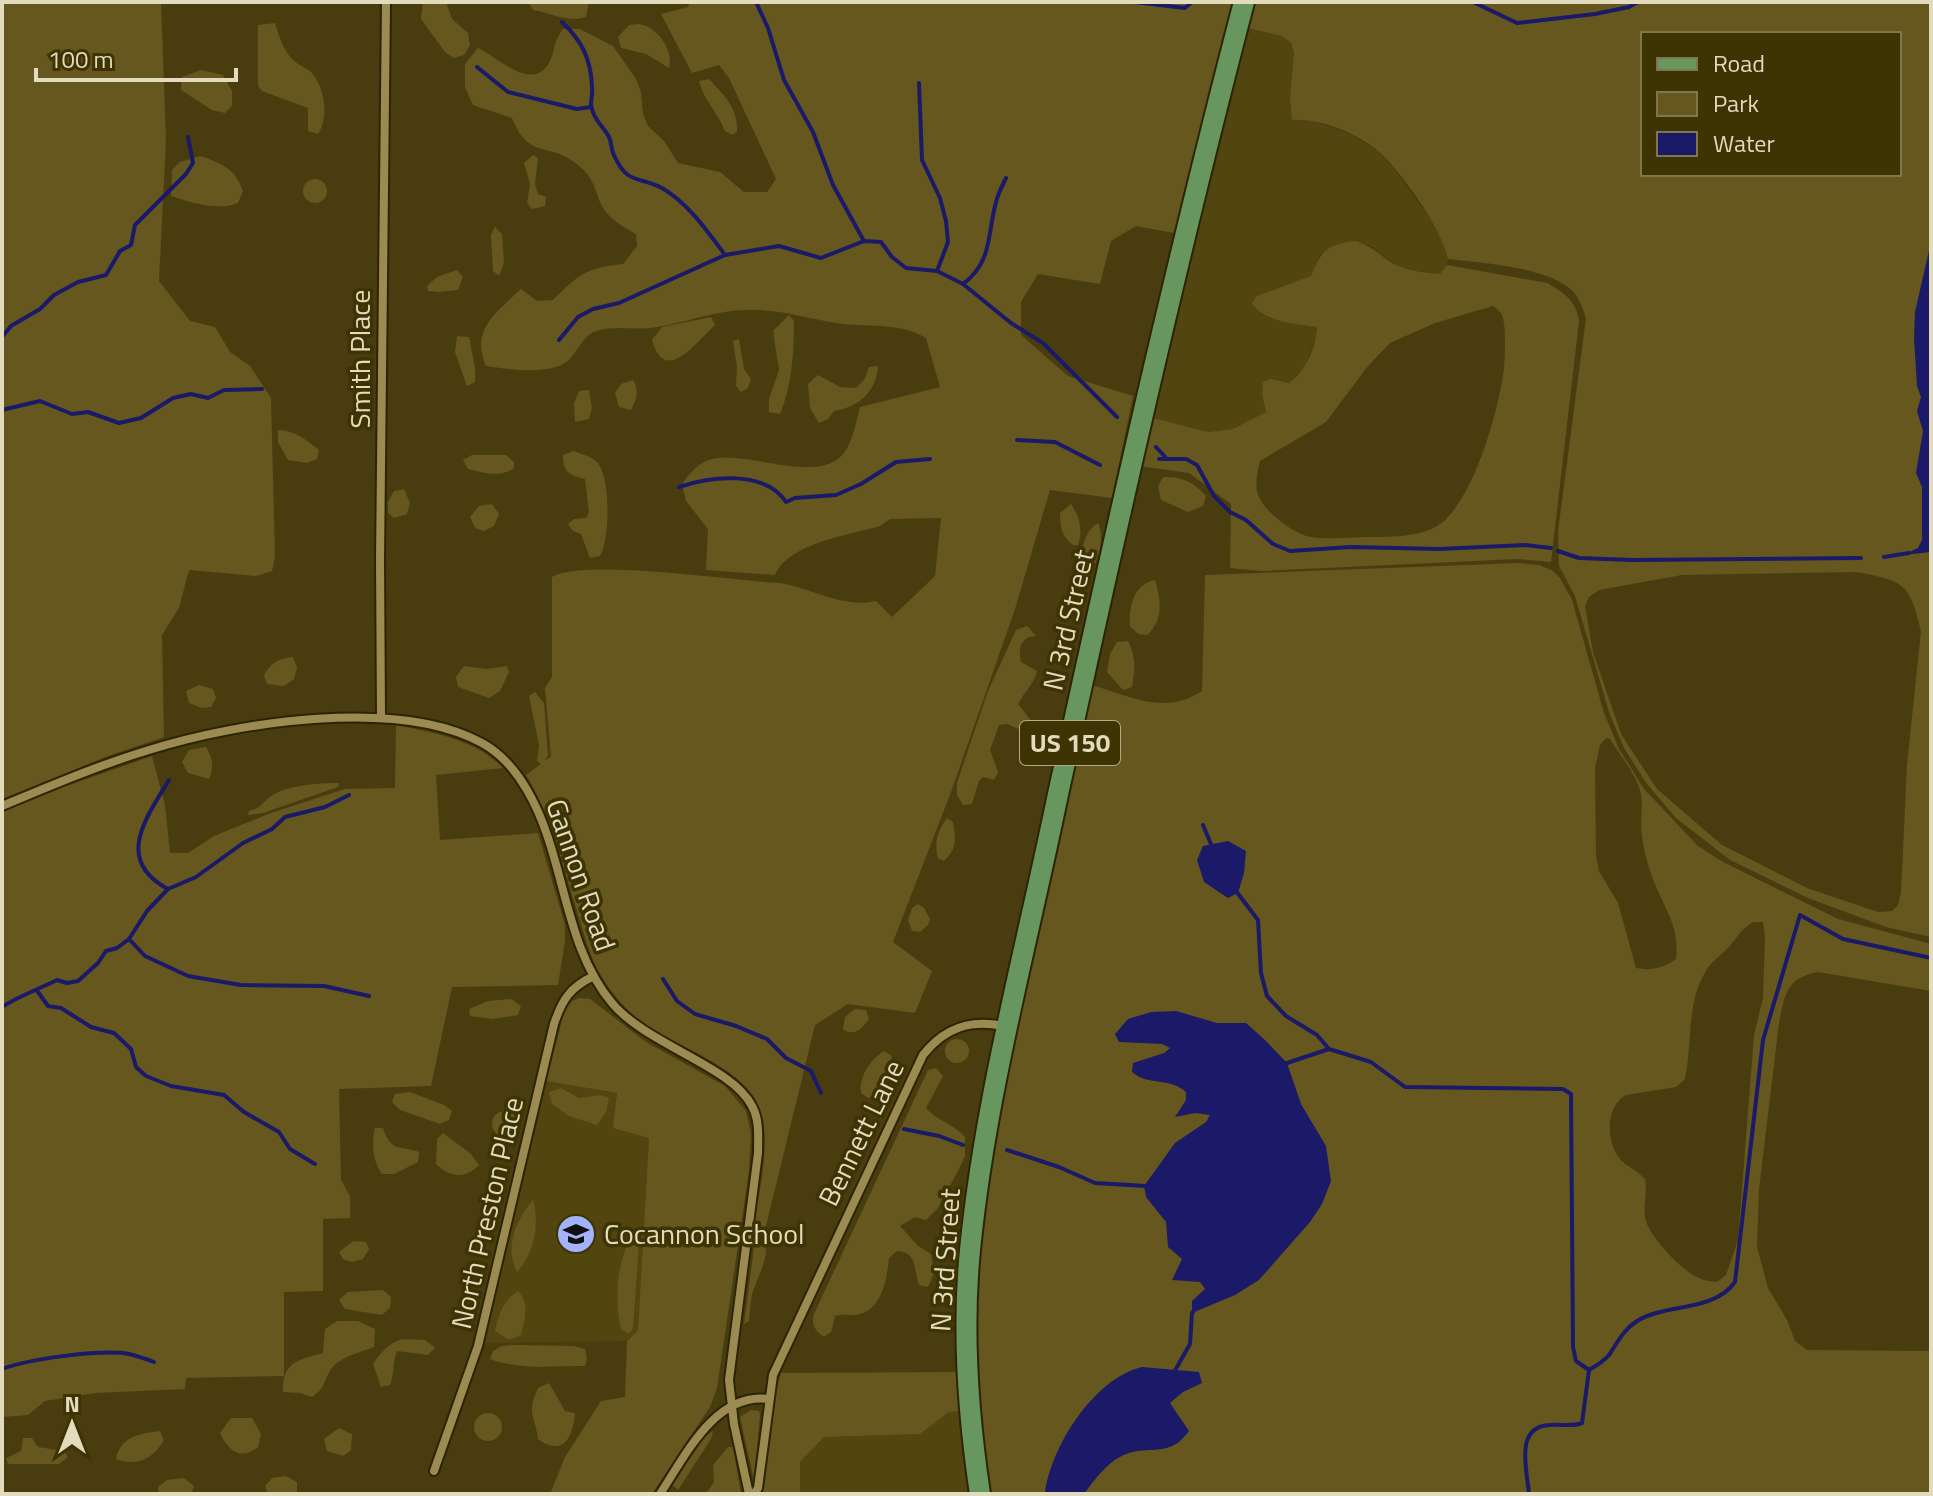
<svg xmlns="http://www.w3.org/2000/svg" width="1933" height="1496" font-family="'Titillium Web',sans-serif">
<rect width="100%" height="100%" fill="#493d10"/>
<path fill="#52450f" d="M1244 27 1282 36 1291 43 1294 53 1292 120 1308 119 1352 135 1376 149 1392 166 1427 215 1444 242 1448 259 1447 265 1440 274 1427 273 1400 267 1369 245 1320 254 1312 276 1302 281 1269 318 1317 327 1316 337 1305 366 1289 383 1271 379 1262 394 1266 412 1233 429 1208 432 1150 417Z
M546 1081 617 1093 649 1138 638 1330 627 1341 483 1343Z
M961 1411 972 1494H800V1462L824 1437 919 1434 949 1412Z"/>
<path fill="#66571e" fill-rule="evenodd" d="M2 2H161L166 140 159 281 190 321 215 327 230 352 250 366 271 398 275 557 272 571 256 576 189 570 179 608 162 635 164 737 108 756 2 799Z
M423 2H446L452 19 468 33 470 45 464 55 454 58 445 52 421 19Z
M528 2H589L586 17C568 23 551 13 533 10Z
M690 2H1233L1174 233 1136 226 1111 241 1100 284 1038 274 1021 302V335L1068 376 1133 396 1112 498 1050 490 1015 609 951 792 893 942 932 971 915 1013 848 1004 815 1025 766 1226 753 1231C758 1195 770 1152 762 1116 752 1071 685 1050 650 1028 630 1015 612 995 600 974 589 955 584 933 577 911 563 866 551 816 526 775L541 764 537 761 539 745 529 696 535 692 544 703 548 756 545 760 551 757 545 688 552 677V577C582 558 736 581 780 583 811 588 844 609 876 601L892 617 935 576 941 518 890 519 880 526C849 535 789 543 775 575L706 570 708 529 686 501 682 484C688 476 694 468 704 462 735 445 808 484 839 458 852 448 856 422 860 407L940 387 926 338C902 323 871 327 843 324 812 320 784 310 752 310 716 309 684 324 649 328 632 330 611 325 594 332 581 338 576 356 565 363 546 375 506 369 486 366 470 329 497 312 521 289L537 301 553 300C579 274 586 268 623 264L637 246 636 234C625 228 614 222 606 212 594 197 599 182 578 165 550 141 529 161 512 118L473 105 465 87V64L478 48C497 56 532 93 549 63 556 50 552 44 563 29H580L613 46 636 79 641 92 643 114 648 126 664 141 678 163 720 172 744 192H767L776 179 729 78 719 65 692 73 661 14 688 7Z
M1251 2H1931V937L1886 927 1808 898 1730 860 1676 818 1647 784 1624 748 1609 712 1575 596 1559 566 1558 531 1586 318C1583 310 1581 302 1576 295 1555 267 1481 263 1448 259 1442 229 1401 171 1378 151 1357 133 1319 118 1292 120L1290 98 1294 53 1291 43 1282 36 1244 27ZM1643 34H1899V174H1643ZM1856 572C1903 581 1910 582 1921 631L1907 765 1901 893 1898 905 1892 911 1878 912 1807 888 1722 845 1657 789 1621 734 1593 652 1585 606 1589 597 1599 590 1682 575Z
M275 23C279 36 282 47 291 58 297 65 306 67 312 73 325 88 329 118 318 134L308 131V108L262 91 258 86V25Z
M629 25C634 25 638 23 643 25 659 29 674 52 669 68L646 54 621 48 618 37Z
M201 70 223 75 232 91V106L225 113 212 110 181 90 182 77Z
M709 79C724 95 738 108 737 131L733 135 725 131C718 113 703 99 699 81Z
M533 155 538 158 535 184 538 194 546 197 545 206 532 209 527 203 530 184 524 163Z
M201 156C222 164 235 168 243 191L238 203C219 211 191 203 171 196L172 170 180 162Z
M303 191a12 12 0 1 1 24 0a12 12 0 1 1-24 0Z
M495 227 502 234 504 263 499 276 493 271 491 235Z
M1355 241C1369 245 1377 252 1389 261 1403 270 1423 273 1440 274L1447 265 1547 283C1564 293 1576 300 1579 321L1551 562 1518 559 1261 571 1230 568 1231 504 1189 473 1139 466 1150 417 1208 432 1233 429 1266 412 1262 394 1263 382 1271 379 1289 383C1306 370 1316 348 1317 327 1294 323 1265 323 1252 303L1257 296 1311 276C1322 250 1326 245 1355 241ZM1493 306C1497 309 1500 311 1502 315 1507 327 1505 368 1502 382 1494 423 1476 486 1448 517 1430 538 1392 537 1367 537 1349 537 1329 540 1311 537 1293 534 1261 510 1257 491 1255 481 1258 470 1260 461L1326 422 1368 366 1390 343 1435 323Z
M457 270 463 277 458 290 439 292 428 291 427 286 437 277Z
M789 315 794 321C794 352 792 385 780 414L769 412V399L779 370 773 331Z
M711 317 715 325C697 341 665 387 652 340L662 327Z
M457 336 469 337 475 368V382L467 386 455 352Z
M739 339 744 369 751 379 748 388 741 392 736 386 737 367 733 341Z
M878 366C876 392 859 407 834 411L828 419 819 423 810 408 808 384 818 375 840 387 856 388 864 380 869 367Z
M633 380C639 390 637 399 631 410L619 407 615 393 621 384Z
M589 390 592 408 589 419 575 422 574 403 579 391Z
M278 430C295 430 306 440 319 450L317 459 307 463 288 460 278 442Z
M574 451C581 454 592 457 597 462 611 477 610 539 600 556L590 558 581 534 573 531 568 524 574 519 586 518 589 513 585 479C569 475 563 472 563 455Z
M472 455H506L514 462V468C500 478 484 473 468 469L463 460Z
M1163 477C1183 477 1192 481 1206 496L1203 506 1188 512 1161 500 1158 486Z
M404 489 410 503 407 514 394 518 388 513V502L394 491Z
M492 504 499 514 494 526 484 531 475 528 470 517 479 506Z
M1071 504C1080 518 1083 529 1078 545H1073C1062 537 1060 527 1060 513Z
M1098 523C1105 537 1099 565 1086 575L1080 567C1082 551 1083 532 1098 523Z
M1518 563 1539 565 1553 571 1560 578 1572 600 1604 713 1619 749 1644 789 1698 846 1723 862 1838 919 1931 944V991L1818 972C1786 978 1785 994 1779 1023L1759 1189 1757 1247 1768 1288 1787 1320 1795 1341 1807 1350 1931 1351V1494H989C982 1434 973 1373 975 1312 981 1196 1004 1083 1029 970 1050 875 1071 780 1091 685 1131 696 1164 716 1202 691L1205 575ZM1606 738 1610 739C1619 754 1633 770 1639 787 1645 803 1639 819 1642 836 1644 853 1650 873 1657 889 1669 916 1679 929 1676 959 1663 968 1651 971 1636 968L1618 903 1599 871 1596 856 1595 768 1600 745ZM1753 922H1763L1765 937 1763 998 1754 1035 1738 1240 1726 1275 1717 1282C1708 1281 1701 1280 1693 1275 1678 1266 1647 1234 1645 1217 1643 1204 1648 1192 1645 1179 1638 1171 1627 1167 1620 1159 1606 1142 1605 1106 1626 1095L1676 1087 1685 1079C1693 1042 1685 998 1710 965 1715 959 1722 954 1728 948 1737 938 1740 930 1753 922Z
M1155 580C1161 601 1164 619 1147 635L1138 634 1130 626C1129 606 1133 585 1155 580Z
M1027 626 1036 636C1020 637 1018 648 1021 662L1037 671C1035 683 1024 692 1018 704L1037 728 1033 735 1007 724 999 725 990 750 998 772 994 780 983 777 979 781 972 804 963 805 957 795V783L988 691 1016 630Z
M1128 641C1136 657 1135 669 1132 687L1123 690 1107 672 1110 654 1117 642Z
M293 657 297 668 294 679 284 686 267 684 264 675C272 662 278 659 293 657Z
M464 666 486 669 507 666 509 672 500 691 489 698 458 687 456 677Z
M199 685 213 689 216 698 211 707 202 708 189 703 186 691Z
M396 725C434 733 475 739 503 768L436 775 440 840 538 833 565 925V941L558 985 452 987 431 1086 339 1089 341 1180 350 1196V1218L323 1219V1291L284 1292V1376L186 1378 185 1389 96 1393 45 1401 28 1415 2 1417V812L61 788 152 756 165 805 170 853H188L214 836 271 813 345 789 395 788Z
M206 747C213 758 214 767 209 779L188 773 182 762 189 750Z
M339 783 338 787 263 813 248 815 249 811C261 808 261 804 270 797 284 785 322 783 339 783Z
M947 818 953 822C956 839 957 849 944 861L938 858C934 842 937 832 947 818Z
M918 904 924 908 930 919 928 925 920 932 912 931 908 920 912 908Z
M579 998 590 999 646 1042 725 1086 746 1111 751 1134 749 1171 717 1388 710 1407 652 1494H550L565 1457 601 1401 625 1397 627 1341 638 1330 649 1138 613 1128 617 1093 546 1081 565 1009 572 1001Z
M511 999 521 1006 518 1015 492 1019 470 1016 469 1009 488 1001Z
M855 1009 866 1010 869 1019C862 1029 854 1037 843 1029L845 1017Z
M945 1051a12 12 0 1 1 24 0a12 12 0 1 1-24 0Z
M884 1051 892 1056C888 1074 886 1090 868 1098L861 1093C859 1076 870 1060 884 1051Z
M936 1068 943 1076 926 1108C937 1121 954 1124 965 1137V1156L958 1171 937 1209 926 1220 915 1217 900 1226 918 1246 931 1254 934 1273 928 1287 919 1285C913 1268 918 1253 897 1251L889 1258C887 1279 882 1313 854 1315 847 1315 843 1314 835 1316L831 1332 824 1337C815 1331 811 1325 814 1314L928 1070Z
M561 1088 579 1098 600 1095 609 1098 606 1112 597 1125 569 1116 552 1104 549 1092Z
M410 1092 444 1105 452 1111 449 1120 440 1124 400 1110 392 1102 395 1094Z
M492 1124a13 13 0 1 1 26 0a13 13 0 1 1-26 0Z
M375 1128H383C391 1152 398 1145 419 1152L418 1162 394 1174H382C373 1162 371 1143 375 1128Z
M443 1133 471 1154 479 1165C465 1179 450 1178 436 1164L437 1139Z
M533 1200C540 1226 534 1253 517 1272 504 1247 516 1220 533 1200Z
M632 1234 639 1243 633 1328 629 1334 621 1329C614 1297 617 1263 632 1234Z
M760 1234C775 1252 757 1275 752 1295 750 1303 750 1312 749 1321L744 1324 755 1240Z
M353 1241 366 1242 369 1249 363 1259 352 1262 343 1259 339 1252Z
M383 1290 391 1297 390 1308 382 1315 345 1309 339 1300 348 1292Z
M518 1291C530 1303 525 1319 521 1335L509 1340 495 1331C499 1314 503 1300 518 1291Z
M337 1321H358L375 1329 374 1347C359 1353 338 1357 330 1371 322 1384 326 1387 312 1397L300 1393 283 1392C282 1361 299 1360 323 1353L325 1329Z
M402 1339 425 1340 435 1348 428 1355 397 1351C392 1363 395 1373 390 1385L381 1387 373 1364C381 1352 388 1344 402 1339Z
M514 1345 574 1346 585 1349 587 1358 585 1366C555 1366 519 1370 490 1359L493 1351 502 1346Z
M959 1372 961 1411 949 1412 920 1434 824 1437 800 1462V1494H763L774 1397 781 1373Z
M549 1383 565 1411 575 1413C573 1436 564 1458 538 1439 535 1414 526 1416 538 1388Z
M751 1410 759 1411 760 1415 754 1480 740 1417Z
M474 1427a14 14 0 1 1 28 0a14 14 0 1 1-28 0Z
M231 1418H252L261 1434 258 1447C241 1461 228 1451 220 1433Z
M339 1428 352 1434 351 1450 343 1456 327 1451 324 1439Z
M160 1431 164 1440C153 1459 137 1467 116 1459 120 1437 140 1433 160 1431Z
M713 1431 711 1439 678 1490 672 1485 705 1436Z
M23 1438H32L38 1447 64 1451 68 1457 59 1464H8L6 1458 21 1451Z
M728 1447H733L741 1494H706L714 1482 713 1465Z
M286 1476 297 1482V1494H268L265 1486 272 1478Z
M184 1478 194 1486 191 1494H159L158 1487 167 1480Z"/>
<path fill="#1a1a68" d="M1931 242V552L1903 555 1918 548 1922 540V487L1916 473 1923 431 1917 411 1921 397 1917 386 1914 339 1915 312Z
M1228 841 1246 851 1244 873 1238 893 1228 898 1204 882 1197 860 1203 846Z
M1151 1012 1176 1011 1217 1023H1246L1265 1040 1287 1063 1301 1104 1326 1146 1331 1181 1322 1204 1310 1222 1259 1280 1235 1295 1192 1313V1301L1205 1289 1200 1282 1172 1280 1182 1259 1168 1247 1166 1222 1146 1197 1144 1186 1175 1143 1206 1122 1210 1115 1195 1113 1175 1117 1186 1100V1092C1170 1077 1147 1086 1132 1072L1133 1063 1164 1053 1170 1048 1162 1044 1119 1042 1115 1034 1128 1019Z
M1142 1367 1199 1372 1202 1383 1183 1392 1170 1403 1189 1431C1170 1458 1151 1445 1126 1454 1108 1461 1094 1480 1084 1494H1045C1050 1448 1094 1378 1142 1367Z"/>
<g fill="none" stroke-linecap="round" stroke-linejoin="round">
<path stroke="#1a1a68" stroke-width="4" d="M756 2 768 28 784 80 813 132 833 185 864 241
M1134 2 1185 8 1192 2
M1473 2 1517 23 1595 14 1629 7 1638 2
M562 22C582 41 591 59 592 87 593 93 591 99 591 105 593 119 603 126 609 137 612 143 611 150 614 155 627 185 639 176 662 188 688 203 708 232 725 255
M477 67 508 92 577 109 591 107
M919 83 922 160 940 198 946 221 948 242 937 271
M963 284C993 261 987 235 996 202 998 194 1002 186 1006 178
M2 337 11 326 40 309 54 295 78 282 106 275 120 251 131 245 135 225 186 174 193 163 188 137
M559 340 578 317 593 309 619 303 725 255 779 246 821 258 864 241 881 242 892 257 906 268 937 271 963 284 1011 323 1043 343 1117 417
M2 410 40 401 72 414 88 412 119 423 141 418 173 398 191 394 208 398 224 390 262 389
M1017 440 1055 442 1100 465
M1156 447 1167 459
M1159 459H1186L1197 465 1214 496 1230 512 1246 520 1273 544 1290 551 1351 547 1439 549 1525 545 1551 548
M679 487C711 476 765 470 786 502L795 498 836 495 861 484 896 462 930 459
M1558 551 1579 558 1632 560 1861 558
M1884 557 1909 553
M1203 825 1213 849
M168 889C114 860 146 818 169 780
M1236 891 1258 920 1261 973 1267 996 1286 1016 1317 1035 1329 1049
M129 939 145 956 188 976 241 985 324 986 369 996
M663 979 677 1001 695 1014 736 1026 767 1039 786 1058 811 1071 821 1093
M38 992 48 1006 61 1008 91 1027 114 1033 131 1049 136 1067 146 1076 171 1086 224 1095 244 1112 279 1132 290 1149 315 1164
M2 1007C19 996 39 989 57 980L67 983 78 981 98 963 106 951 117 948 129 939 147 911 168 889 196 877 243 843 272 829 285 817 325 807 349 795
M1285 1066 1287 1063 1329 1049 1371 1062 1405 1087 1563 1089 1571 1094 1573 1347 1576 1361 1589 1370C1596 1366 1604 1361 1609 1355 1618 1342 1623 1330 1637 1321 1667 1303 1714 1312 1735 1282L1763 1040 1800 915 1843 939 1931 958
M904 1129 939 1136 963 1145
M1007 1150 1059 1167 1095 1183 1146 1186
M2 1369C29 1359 101 1349 129 1354 137 1356 146 1359 154 1362
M1173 1374 1190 1344 1192 1313 1195 1309
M1529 1494C1527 1470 1514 1426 1550 1425 1562 1424 1571 1427 1582 1423L1589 1370"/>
<g stroke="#2d2405" stroke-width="12">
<path id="street" d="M381 717 380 560 386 2
M2 806C50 786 99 765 149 750 238 722 398 697 482 743 502 754 516 771 527 790 566 856 562 944 612 1003 647 1045 732 1066 752 1106 760 1121 758 1137 758 1153L729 1380 734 1424 749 1494
M434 1471 478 1346 554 1024C562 1000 570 987 594 976
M660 1494C684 1458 715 1392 768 1399
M754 1494 758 1488 773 1375 923 1055C945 1027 972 1018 1007 1027"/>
</g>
<g stroke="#2d2405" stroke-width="24">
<path id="primary" d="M980 1494C968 1414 962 1331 970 1250 985 1098 1026 949 1057 799 1115 533 1175 266 1244 2"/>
</g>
<use href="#street" stroke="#9b8b51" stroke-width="8"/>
<use href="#primary" stroke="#67965e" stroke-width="20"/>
</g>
<defs>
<g id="school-disc" transform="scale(2)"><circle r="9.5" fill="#a2b2fd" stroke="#3e3303"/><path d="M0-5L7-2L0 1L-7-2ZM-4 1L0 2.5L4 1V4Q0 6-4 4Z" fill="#111"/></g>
</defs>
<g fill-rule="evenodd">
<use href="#school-disc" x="576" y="1234"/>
</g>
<g text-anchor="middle" stroke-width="7" stroke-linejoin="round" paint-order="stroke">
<rect fill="#3e3303" stroke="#b2a985" stroke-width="2" x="1020" y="721" width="100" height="44" rx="6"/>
<g font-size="26" font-weight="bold" fill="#e3dbbd">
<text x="1070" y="752">US 150</text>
</g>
<g font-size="28" fill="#e3dbbd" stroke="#3e3303">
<text transform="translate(360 359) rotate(-90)" y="10">Smith Place</text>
<text transform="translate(1068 620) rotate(-77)" y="10">N 3rd Street</text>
<text transform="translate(581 875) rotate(71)" y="10">Gannon Road</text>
<text transform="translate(861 1133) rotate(-64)" y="10">Bennett Lane</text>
<text transform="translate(487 1213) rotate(-77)" y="10">North Preston Place</text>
<text transform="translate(945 1260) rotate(-86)" y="10">N 3rd Street</text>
</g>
<g font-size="28" fill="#e3dbbd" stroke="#3e3303" text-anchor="start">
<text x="604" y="1244">Cocannon School</text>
</g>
</g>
<rect width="1933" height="1496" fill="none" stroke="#e3dbbd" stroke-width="8"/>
<rect x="1641" y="32" width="260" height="144" fill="#3e3303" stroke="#80764d" stroke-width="2"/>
<rect x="1657" y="58" width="40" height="12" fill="#67965e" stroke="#80764d" stroke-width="2"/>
<text x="1713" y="72" font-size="24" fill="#e3dbbd">Road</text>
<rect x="1657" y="92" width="40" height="24" fill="#66571e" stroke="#80764d" stroke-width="2"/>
<text x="1713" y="112" font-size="24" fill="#e3dbbd">Park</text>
<rect x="1657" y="132" width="40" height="24" fill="#1a1a68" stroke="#80764d" stroke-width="2"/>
<text x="1713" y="152" font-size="24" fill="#e3dbbd">Water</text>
<g transform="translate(72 1424)" stroke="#3e3303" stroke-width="6" paint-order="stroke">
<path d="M0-6L14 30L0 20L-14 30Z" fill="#e3dbbd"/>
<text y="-12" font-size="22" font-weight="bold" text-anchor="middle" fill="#e3dbbd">N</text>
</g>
<path d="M36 68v12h200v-12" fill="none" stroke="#e3dbbd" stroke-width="4"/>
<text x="48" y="68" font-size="24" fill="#e3dbbd" stroke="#3e3303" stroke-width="6" paint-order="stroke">100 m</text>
</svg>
